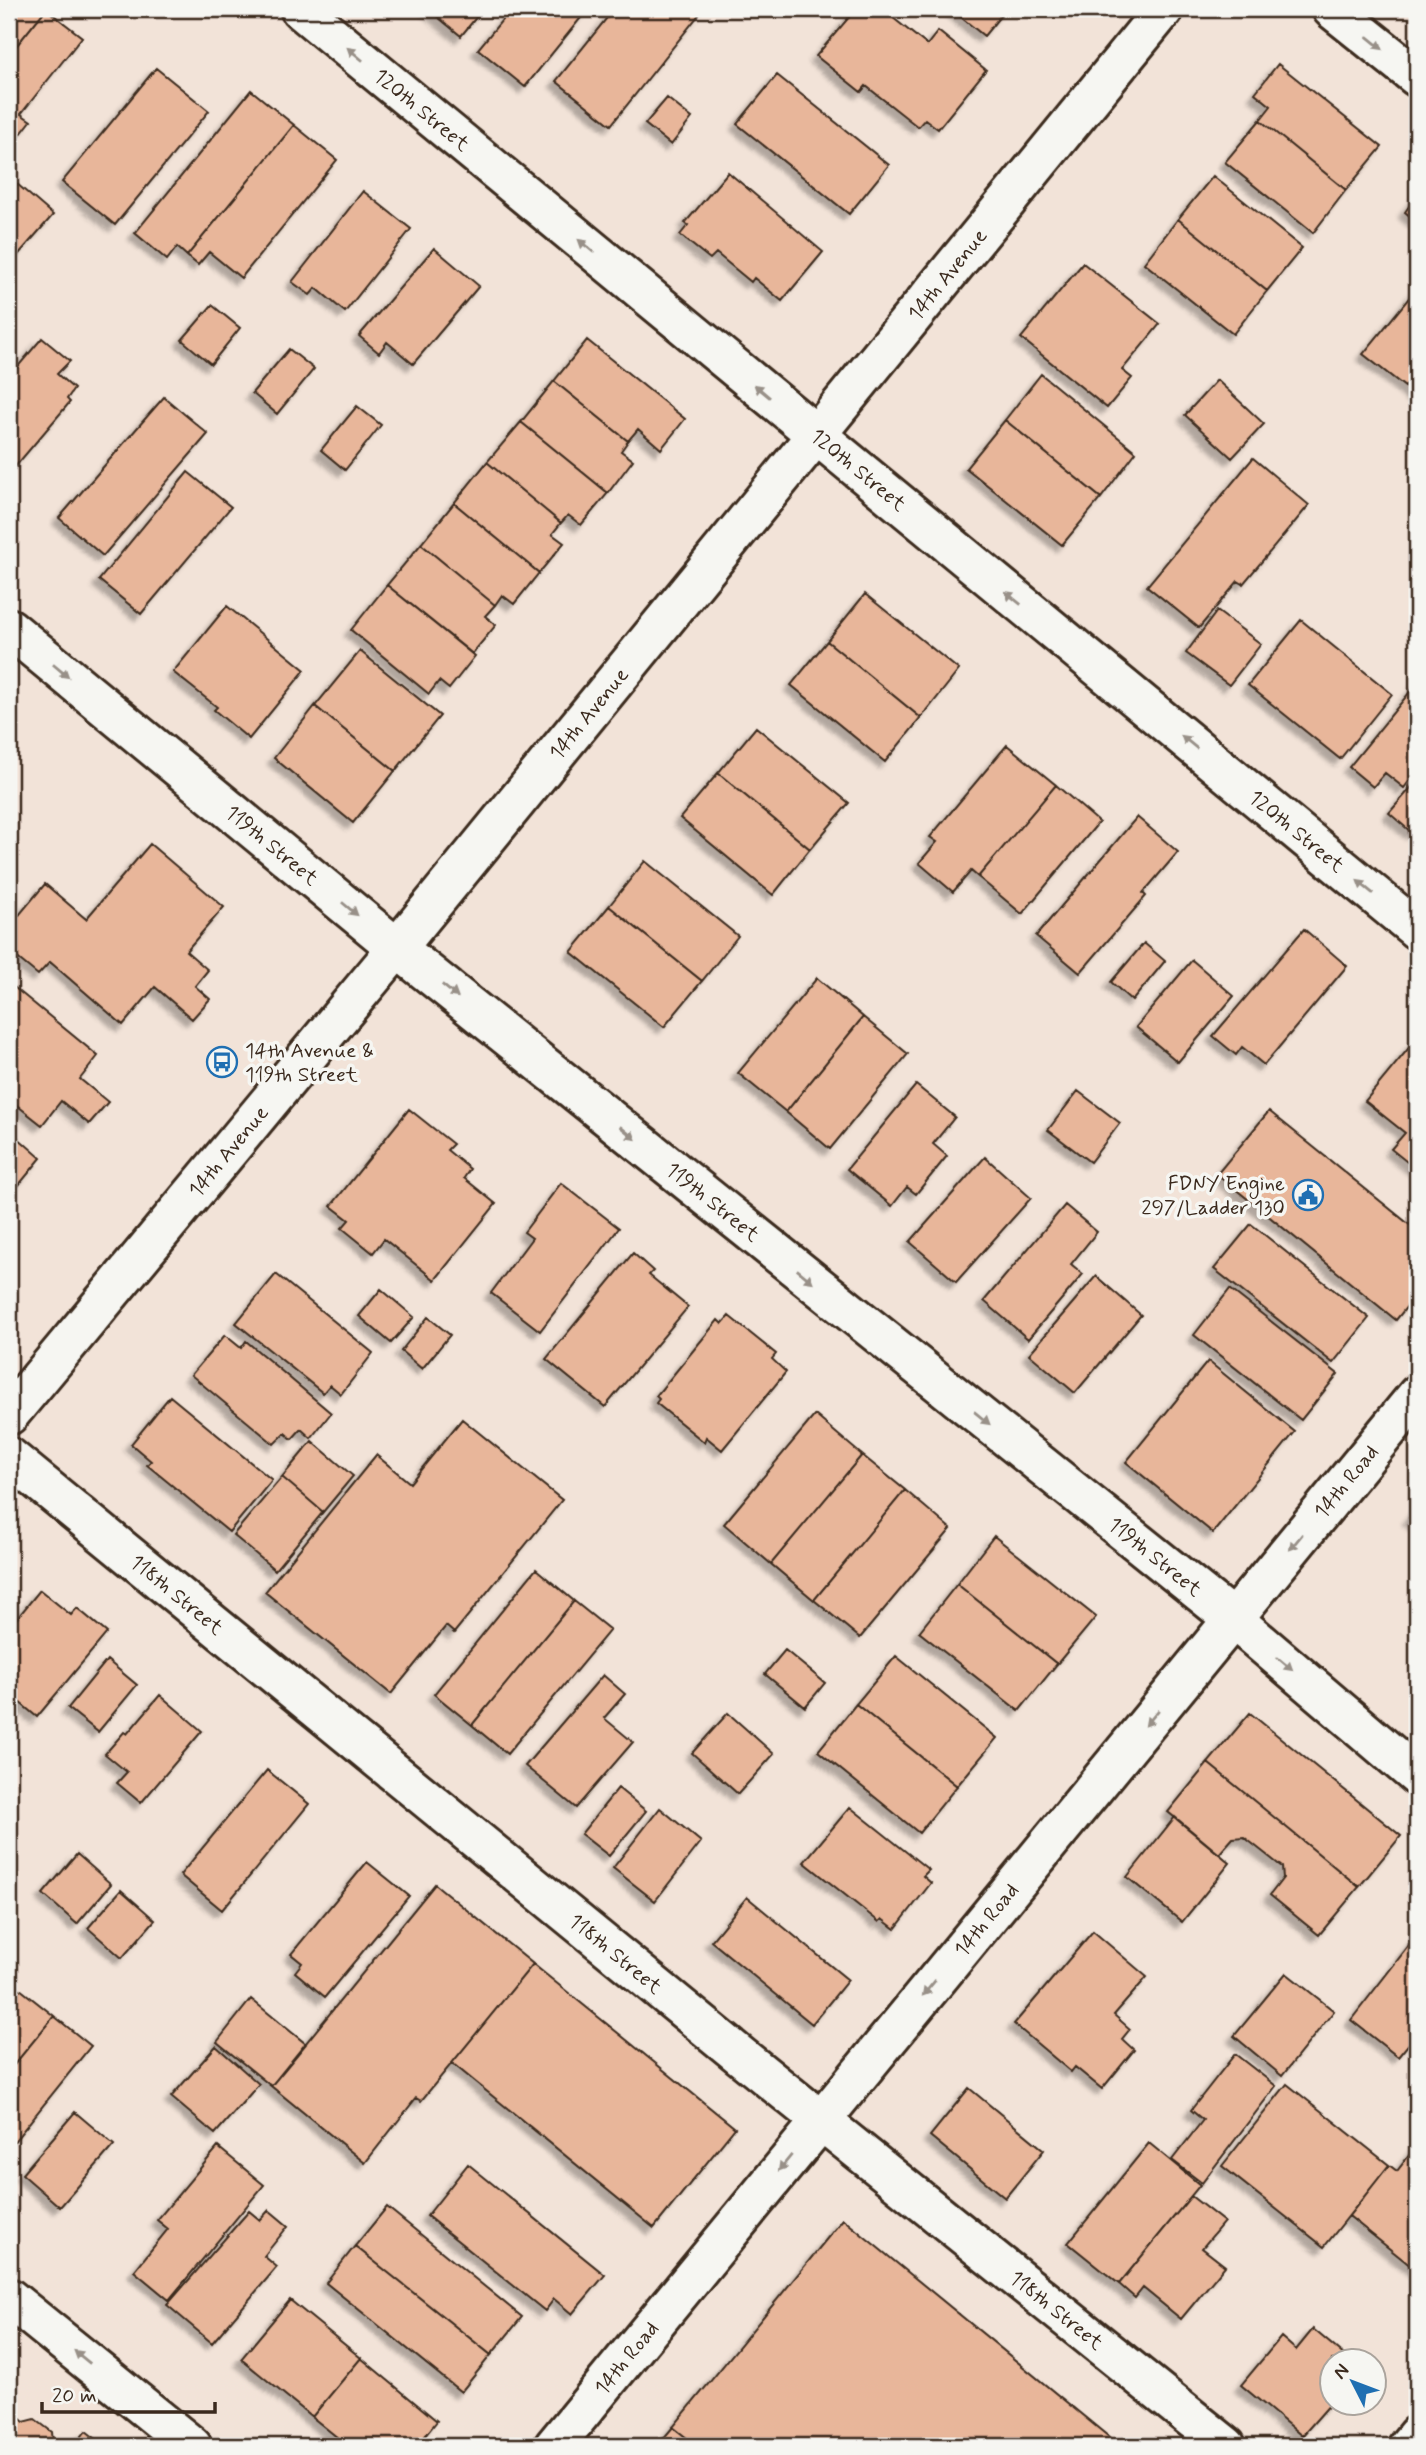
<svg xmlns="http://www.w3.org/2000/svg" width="1426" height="2455" font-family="Mynerve,sans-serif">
<defs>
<filter id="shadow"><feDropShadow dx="-6" dy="6" stdDeviation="2" flood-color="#0004"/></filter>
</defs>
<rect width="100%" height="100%" fill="#f2e3d8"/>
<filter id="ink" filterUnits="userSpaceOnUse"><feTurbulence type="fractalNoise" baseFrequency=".0143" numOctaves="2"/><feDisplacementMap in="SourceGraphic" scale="14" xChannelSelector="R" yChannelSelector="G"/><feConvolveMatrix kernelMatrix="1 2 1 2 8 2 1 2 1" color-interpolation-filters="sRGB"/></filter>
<g filter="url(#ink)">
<path fill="#e8b69a" stroke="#3b2a1e" stroke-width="2" filter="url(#shadow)" d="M9 9H46L9 55Z
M46 9 82 37 21 114 31 121 9 149V55Z
M428 9H483L461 36Z
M511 9H588L525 87 478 49Z
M614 9H700L701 12 611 125 556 81Z
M856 9H882L927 45 938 31 986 70 938 129 925 119 918 127 866 86 861 92 816 56Z
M951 9H1006L984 36Z
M1278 64 1382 147 1346 190 1260 120 1271 106 1255 93Z
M156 68 209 111 115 225 62 182Z
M777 75 889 165 849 214 737 124Z
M251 90 294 125 187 256 177 247 167 260 135 233Z
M667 98 692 118 671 145 645 124Z
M1260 120 1346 190 1313 233 1225 162Z
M294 125 337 160 241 278 209 252 198 265 187 256Z
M728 172 823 252 782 301 754 278 751 282 716 253 710 259 680 235 688 225 685 223Z
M1213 176 1302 248 1267 291 1178 219Z
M9 177 53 215 18 255 9 247Z
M363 191 411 229 345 312 316 288 310 295 292 282Z
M1417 195V222L1405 212Z
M1178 219 1267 291 1233 334 1144 263Z
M434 248 479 286 413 364 387 342 379 353 359 336Z
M1083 263 1160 324 1122 370 1132 378 1107 408 1021 338Z
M1417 288V372L1405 387 1363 354Z
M212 305 240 328 211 364 182 340Z
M42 338 70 361 57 374 74 389 67 399 70 402 9 474V377Z
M587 340 685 419 661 449 638 429 628 441 554 381Z
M289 349 314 369 277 414 252 393Z
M1417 372V397L1405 387Z
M1041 374 1136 452 1101 498 1005 420Z
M1217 380 1264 424 1232 458 1185 415Z
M554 381 628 441 621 451 633 460 608 493 521 422Z
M164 397 208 434 103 556 59 518Z
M357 406 381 425 345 470 321 450Z
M1005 420 1101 498 1062 545 966 468Z
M521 422 608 493 581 525 568 515 561 523 487 462Z
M1253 458 1309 505 1243 584 1238 581 1199 628 1147 586Z
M487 462 561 523 552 534 564 543 539 573 454 503Z
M188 472 231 507 141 614 99 580Z
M454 503 539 573 514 604 502 595 495 605 421 544Z
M421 544 495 605 485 616 496 625 472 654 387 585Z
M387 585 475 656 449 689 439 681 429 694 351 630Z
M865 594 959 670 921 718 827 641Z
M227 606 305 670 249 739 214 710 217 707 173 672Z
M1217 611 1261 644 1229 685 1186 653Z
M1301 620 1392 694 1340 759 1248 685Z
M827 641 921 718 885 762 791 685Z
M360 651 440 716 395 771 315 706Z
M1417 683V771L1404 788 1385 773 1373 787 1349 767Z
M315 706 395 771 353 823 274 758Z
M756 727 849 803 810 849 718 773Z
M1007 745 1056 785 978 877 971 871 953 892 919 863 937 842 930 837Z
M718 773 810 849 773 895 680 818Z
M1417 781V828L1412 833 1389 813Z
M1056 785 1099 822 1022 914 978 877Z
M1137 817 1178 852 1143 893 1146 896 1080 973 1036 936Z
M150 844 224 907 186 951 208 970 195 986 210 999 192 1019 155 987 123 1025 50 962 38 975 9 951V927L45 884 86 919Z
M645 861 738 936 702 981 609 906Z
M609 906 702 981 664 1027 571 952Z
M1304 929 1347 966 1264 1065 1242 1047 1236 1055 1213 1036Z
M1144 943 1165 961 1132 1001 1111 982Z
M1192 960 1234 996 1178 1062 1136 1027Z
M817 978 863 1017 786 1112 738 1073Z
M9 983 98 1056 80 1079 108 1102 89 1124 61 1101 42 1125 9 1099Z
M863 1017 908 1054 830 1149 786 1112Z
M1417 1038V1170L1391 1149 1405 1133 1365 1101Z
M916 1085 955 1117 933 1144 947 1156 916 1194 907 1187 892 1206 847 1169Z
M1078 1091 1120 1123 1090 1162 1048 1130Z
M409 1109 453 1144 447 1150 470 1169 464 1178 496 1204 435 1280 384 1239 373 1253 342 1228 349 1220 331 1206Z
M1269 1111 1410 1225 1417 1217V1294L1396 1320 1217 1174Z
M9 1130 41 1158 9 1197Z
M985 1157 1031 1198 956 1282 910 1242Z
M561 1183 619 1228 540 1331 491 1293 532 1238 524 1232Z
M1065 1205 1097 1232 1071 1264 1083 1274 1028 1339 984 1301Z
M1251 1224 1369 1318 1333 1363 1214 1269Z
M633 1253 653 1271 649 1275 688 1307 605 1407 546 1359Z
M276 1274 373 1353 341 1394 330 1385 323 1393 236 1323Z
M1096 1276 1141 1315 1075 1393 1029 1354Z
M381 1289 414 1317 391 1343 359 1316Z
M1230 1289 1338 1374 1301 1420 1194 1335Z
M729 1316 776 1354 772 1359 786 1372 722 1450 706 1437 704 1442 656 1403 659 1399 656 1396 718 1320 722 1324Z
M428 1317 450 1335 422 1369 401 1351Z
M225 1335 241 1348 246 1341 331 1413 311 1438 301 1429 292 1439 285 1433 274 1444 191 1375Z
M1208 1361 1295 1432 1213 1533 1126 1462Z
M170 1396 272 1480 229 1532 147 1465 151 1461 131 1444Z
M815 1415 862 1455 771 1564 724 1524Z
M462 1419 562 1500 454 1633 446 1626 391 1694 265 1592 376 1455 410 1483Z
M312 1441 353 1476 323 1512 282 1477Z
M862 1455 905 1490 814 1600 771 1564Z
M282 1477 323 1512 275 1570 233 1535Z
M905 1490 951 1529 860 1638 814 1600Z
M1417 1508V1525L1409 1518Z
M994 1536 1096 1617 1057 1664 957 1584Z
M536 1569 574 1601 472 1725 434 1694Z
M957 1584 1057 1664 1019 1711 919 1632Z
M40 1590 71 1615 77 1608 107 1633 37 1717 13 1697 9 1702V1628Z
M574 1601 610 1630 507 1754 472 1725Z
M785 1650 825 1683 805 1707 765 1674Z
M896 1656 997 1738 957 1786 856 1704Z
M107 1660 137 1685 98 1732 68 1708Z
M603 1675 625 1694 604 1718 633 1742 576 1808 525 1766Z
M160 1695 202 1731 141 1803 117 1783 127 1772 105 1754 124 1732 127 1734Z
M856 1704 957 1786 919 1833 818 1751Z
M728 1713 774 1754 738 1794 692 1753Z
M1250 1713 1401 1836 1359 1887 1208 1763Z
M1208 1763 1359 1887 1319 1935 1270 1895 1283 1878 1282 1867 1244 1837 1233 1838 1219 1854 1168 1812Z
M267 1770 309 1804 222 1910 180 1875Z
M618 1788 646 1811 609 1856 581 1834Z
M850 1807 929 1870 923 1876 931 1883 895 1929 882 1919 879 1922 804 1862Z
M660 1808 701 1842 655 1901 613 1868Z
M1175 1817 1230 1863 1182 1922 1127 1877Z
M77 1854 111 1884 77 1924 43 1894Z
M367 1862 409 1896 325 1997 295 1972 302 1963 291 1954Z
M435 1884 533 1964 421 2101 416 2098 365 2163 271 2086Z
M121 1890 155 1920 122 1958 88 1928Z
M747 1897 848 1980 812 2024 711 1941Z
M1093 1931 1147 1977 1114 2015 1130 2029 1122 2039 1134 2050 1102 2089 1075 2067 1071 2072 1014 2024Z
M1417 1935V2034L1398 2057 1351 2020Z
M533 1964 735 2128 654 2228 452 2063Z
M1286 1973 1334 2011 1282 2076 1234 2036Z
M15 1985 54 2016 9 2071V1993Z
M251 1999 306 2044 271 2086 217 2042Z
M54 2016 91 2046 9 2148V2071Z
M216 2046 259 2084 215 2134 171 2097Z
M1235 2054 1276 2086 1202 2183 1172 2160 1203 2120 1191 2110Z
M1287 2084 1389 2165 1324 2247 1222 2166Z
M969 2088 1044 2150 1005 2198 930 2136Z
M75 2112 114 2145 60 2207 22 2174Z
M1149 2143 1200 2185 1119 2284 1068 2243Z
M1417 2145V2271L1349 2216 1389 2165 1397 2171Z
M218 2147 264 2185 169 2300 134 2271 168 2229 157 2220Z
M468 2164 605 2275 572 2314 554 2299 545 2311 427 2216Z
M1191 2196 1224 2222 1202 2248 1225 2266 1181 2319 1143 2288 1135 2298 1119 2284Z
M387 2207 522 2317 491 2355 355 2246Z
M269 2210 288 2226 264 2256 277 2267 212 2343 167 2305 249 2211 260 2220Z
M843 2219 1120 2446H697L673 2427Z
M355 2246 491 2355 461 2392 326 2283Z
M290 2300 361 2358 312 2417 241 2359Z
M1313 2329 1345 2356 1342 2360H1332L1330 2376 1332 2377V2402L1302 2436 1241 2385 1281 2337 1296 2350Z
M361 2358 437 2421 417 2446H348L312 2417Z
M9 2409 24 2422 35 2419 52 2432 53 2443 56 2446H9Z
M673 2427 697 2446H657Z
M86 2431 105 2446H74Z"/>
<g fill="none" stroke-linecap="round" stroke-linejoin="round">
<g stroke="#3b2a1e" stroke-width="44">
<g id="minor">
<path id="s1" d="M300 9 1417 930"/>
<path d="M1332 9 1417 77"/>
<path id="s2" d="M9 628 397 948 1233 1619 1417 1776"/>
<path id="s3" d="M9 1415 397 948 1164 9"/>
<path id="s4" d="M9 1457 742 2057 1226 2446"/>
<path d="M9 2298 192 2446"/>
<path id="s5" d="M554 2446 1417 1395"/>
<path d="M1408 2446 1417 2435"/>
</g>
</g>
<use href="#minor" stroke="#f6f6f2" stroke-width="38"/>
</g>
<defs><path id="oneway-solid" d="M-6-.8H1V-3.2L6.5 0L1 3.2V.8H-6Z" transform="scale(1.75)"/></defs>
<g fill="#989088">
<use href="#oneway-solid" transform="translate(1375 43) rotate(39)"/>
<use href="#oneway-solid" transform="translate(355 54) rotate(-140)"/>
<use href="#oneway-solid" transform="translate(586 246) rotate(-140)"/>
<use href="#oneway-solid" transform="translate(762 391) rotate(-140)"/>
<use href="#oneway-solid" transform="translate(1013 598) rotate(-141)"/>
<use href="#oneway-solid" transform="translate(61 671) rotate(40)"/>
<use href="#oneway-solid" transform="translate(1189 742) rotate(-141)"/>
<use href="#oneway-solid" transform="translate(1365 887) rotate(-141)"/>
<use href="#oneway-solid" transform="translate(350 909) rotate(40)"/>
<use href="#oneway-solid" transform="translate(450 991) rotate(39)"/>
<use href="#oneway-solid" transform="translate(628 1133) rotate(39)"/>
<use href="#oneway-solid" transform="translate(805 1276) rotate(39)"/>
<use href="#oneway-solid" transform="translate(982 1418) rotate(39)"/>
<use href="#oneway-solid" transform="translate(1296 1542) rotate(129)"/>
<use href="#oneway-solid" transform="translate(1285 1664) rotate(40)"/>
<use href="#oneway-solid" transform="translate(1152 1718) rotate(130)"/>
<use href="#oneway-solid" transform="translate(929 1988) rotate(130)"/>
<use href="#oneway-solid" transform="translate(785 2163) rotate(129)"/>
<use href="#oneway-solid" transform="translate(82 2357) rotate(-141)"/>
</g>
</g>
<defs>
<g id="bus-ring" transform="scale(1.575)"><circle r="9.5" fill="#f6f6f2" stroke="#1f6fb2" stroke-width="1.5"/><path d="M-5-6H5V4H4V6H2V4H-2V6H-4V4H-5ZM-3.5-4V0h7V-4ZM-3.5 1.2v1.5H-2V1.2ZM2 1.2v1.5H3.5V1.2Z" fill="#1f6fb2"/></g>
<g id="civic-ring" transform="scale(1.575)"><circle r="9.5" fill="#f6f6f2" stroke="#1f6fb2" stroke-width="1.5"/><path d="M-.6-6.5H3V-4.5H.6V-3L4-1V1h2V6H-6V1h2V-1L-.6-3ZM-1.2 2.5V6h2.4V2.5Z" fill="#1f6fb2"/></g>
</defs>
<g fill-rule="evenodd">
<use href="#bus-ring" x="222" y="1062"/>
<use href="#civic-ring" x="1308" y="1195"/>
</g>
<g text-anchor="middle" stroke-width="7" stroke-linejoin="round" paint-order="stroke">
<g font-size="21" fill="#3b2a1e" stroke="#f6f6f2">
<text dy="7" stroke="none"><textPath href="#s1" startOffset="158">120th Street</textPath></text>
<text dy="7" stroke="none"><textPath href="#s3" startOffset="1477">14th Avenue</textPath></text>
<text dy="7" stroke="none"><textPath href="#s1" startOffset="724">120th Street</textPath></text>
<text dy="7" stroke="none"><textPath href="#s3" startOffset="910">14th Avenue</textPath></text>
<text dy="7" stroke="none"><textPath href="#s1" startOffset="1292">120th Street</textPath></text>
<text dy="7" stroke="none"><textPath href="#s2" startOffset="341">119th Street</textPath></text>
<text dy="7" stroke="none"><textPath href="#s3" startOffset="343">14th Avenue</textPath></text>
<text dy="7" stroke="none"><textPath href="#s2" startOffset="908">119th Street</textPath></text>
<text dy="7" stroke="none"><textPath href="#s5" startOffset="1248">14th Road</textPath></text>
<text dy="7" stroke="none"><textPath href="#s2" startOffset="1475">119th Street</textPath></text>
<text dy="7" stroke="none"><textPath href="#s4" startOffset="217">118th Street</textPath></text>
<text dy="7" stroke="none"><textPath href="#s5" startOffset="681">14th Road</textPath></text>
<text dy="7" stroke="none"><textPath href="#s4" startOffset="784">118th Street</textPath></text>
<text dy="7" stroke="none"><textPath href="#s4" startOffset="1351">118th Street</textPath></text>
<text dy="7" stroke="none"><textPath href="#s5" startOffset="114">14th Road</textPath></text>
</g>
<g font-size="21" fill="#3b2a1e" stroke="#f6f6f2" text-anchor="start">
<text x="245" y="1057">14th Avenue &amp;<tspan x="245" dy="24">119th Street</tspan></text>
<text x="1285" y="1190" text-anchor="end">FDNY Engine<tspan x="1285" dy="24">297/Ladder 130</tspan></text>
</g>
</g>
<rect width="1426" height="2455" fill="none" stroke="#f6f6f2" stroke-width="35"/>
<rect x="18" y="18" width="1391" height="2420" fill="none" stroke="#3b2a1e" stroke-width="2.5" filter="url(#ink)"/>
<g transform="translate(1353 2382) rotate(312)"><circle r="33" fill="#f6f6f2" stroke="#aba49d" stroke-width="2"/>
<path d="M0-5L12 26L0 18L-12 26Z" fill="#1f6fb2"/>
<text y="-10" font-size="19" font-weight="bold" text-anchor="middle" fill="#3b2a1e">N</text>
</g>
<path d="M42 2402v10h173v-10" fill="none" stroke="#3b2a1e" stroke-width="3.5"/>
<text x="52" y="2402" font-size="21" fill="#3b2a1e" stroke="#f6f6f2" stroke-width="5" paint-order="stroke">20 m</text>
</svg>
